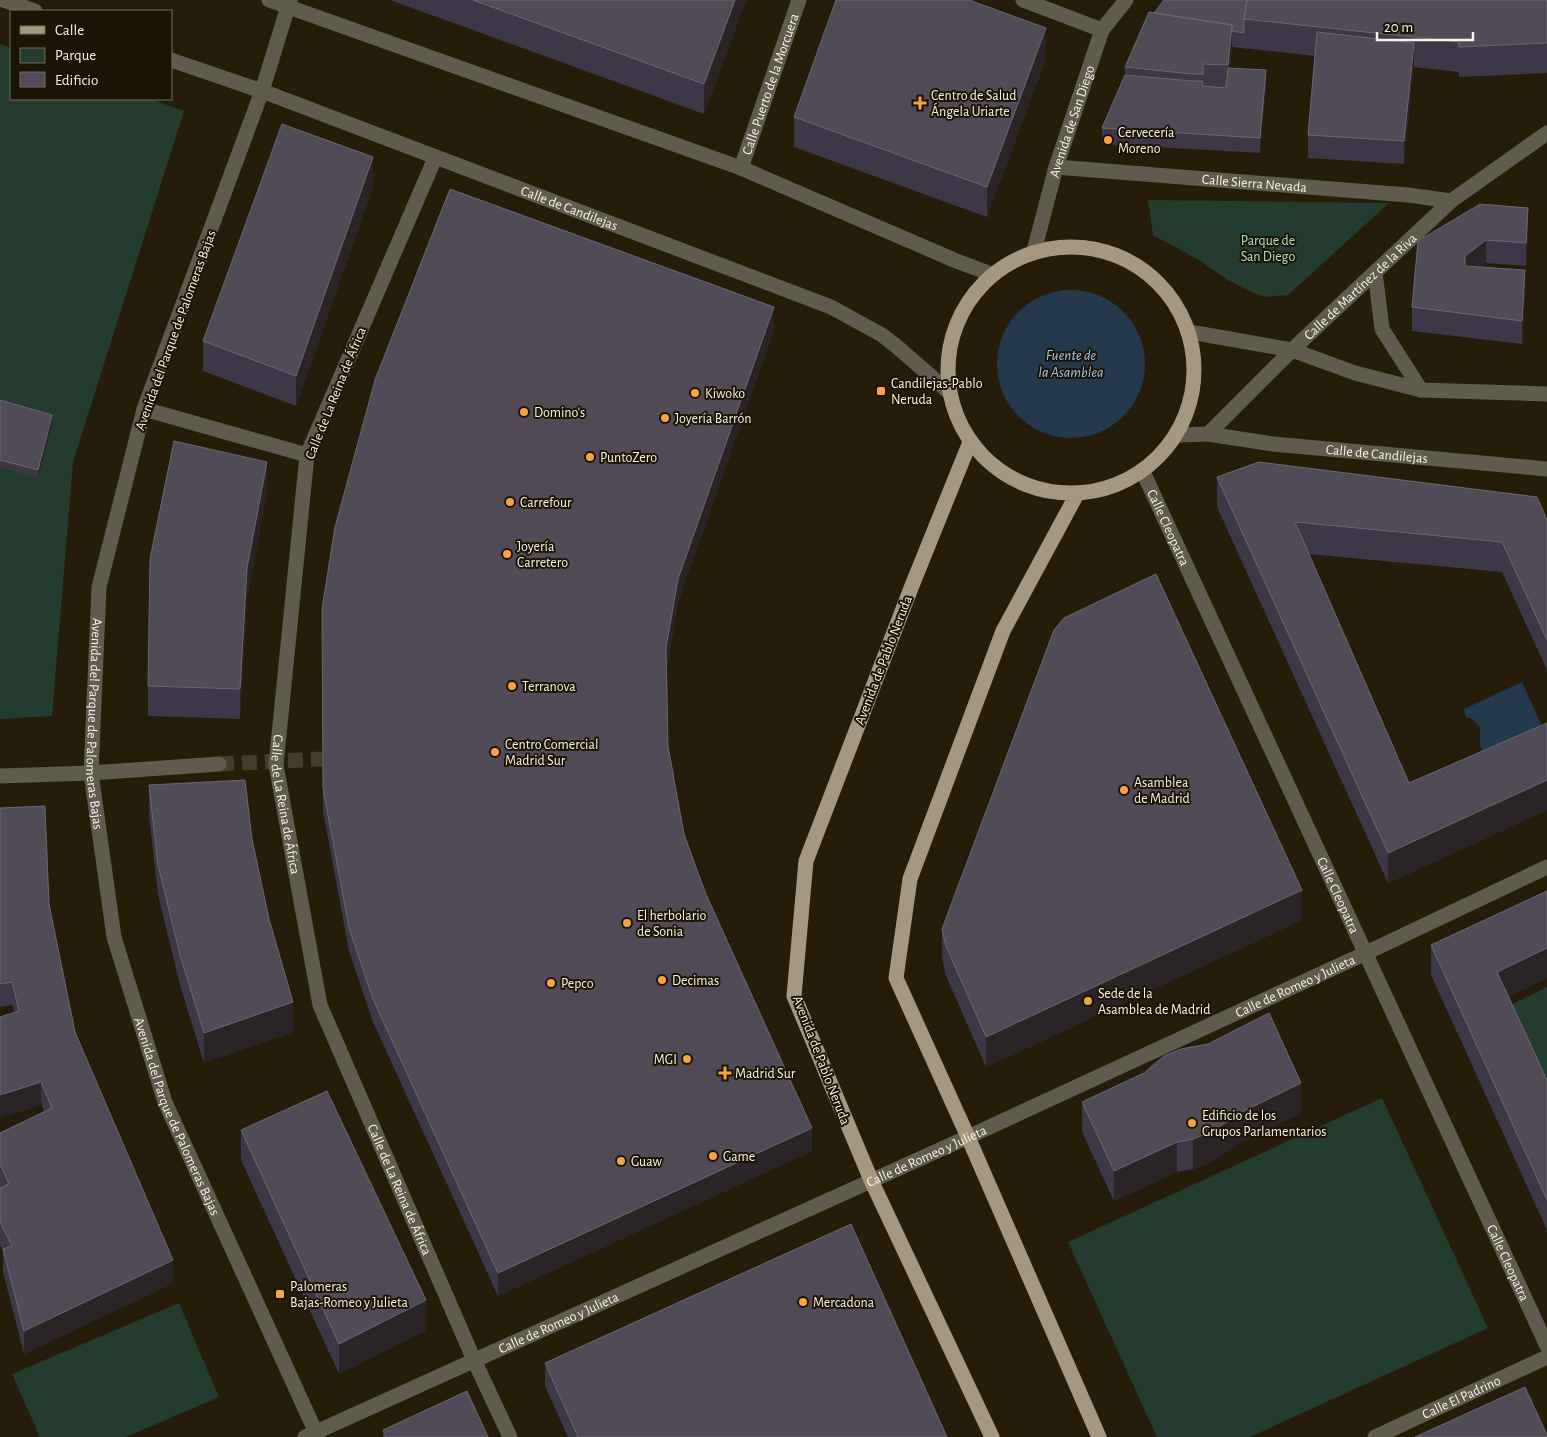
<svg xmlns="http://www.w3.org/2000/svg" width="1547" height="1437" font-family="'Alegreya Sans',sans-serif">
<rect width="100%" height="100%" fill="#251c0a"/>
<path fill="#243c2f" d="M0 44 11 48V99H150L184 111 73 462 52 716 0 719Z
M1148 200 1389 203 1288 295 1264 297 1247 290 1228 280 1199 260 1153 235Z
M1547 987V1095L1506 1007Z
M1382 1098 1488 1328 1250 1437H1157L1068 1242Z
M179 1303 219 1397 126 1437H40L12 1374Z"/>
<path fill="#24394c" d="M997 364a74 74 0 1 1 148 0a74 74 0 1 1-148 0Z
M1522 682 1542 726 1483 752 1480 745V727L1472 719 1466 717 1464 709Z"/>
<g fill="none" stroke-linecap="round" stroke-linejoin="round">
<path stroke="#453c2b" stroke-width="15" stroke-dasharray="15 8" stroke-linecap="butt" d="M219 764 322 759"/>
<g stroke="#605b4f" stroke-width="15">
<path d="M3 0 35 11"/>
<path d="M269 0 741 168 954 260 991 274"/>
<path id="s1" d="M290 0 262 91 144 409 99 587 91 773 114 937 165 1102 318 1437"/>
<path d="M1023 0 1102 30"/>
<path id="s2" d="M171 60 262 91 831 307 882 335 895 345 949 392"/>
<path id="s3" d="M435 158 307 455 276 765 320 1005 474 1360 510 1437"/>
<path id="s4" d="M1056 167 1408 195 1451 201"/>
<path id="s5" d="M741 168 799 0"/>
<path id="s6" d="M1034 251 1056 167 1102 30 1126 0"/>
<path d="M1375 272 1382 329 1421 390"/>
<path d="M1190 332 1292 350 1355 373 1421 390 1547 394"/>
<path d="M144 409 307 455"/>
<path id="s7" d="M1208 434 1273 444 1547 469"/>
<path id="s8" d="M1178 435 1208 434 1292 350 1451 201 1547 133"/>
<path id="s9" d="M1143 472 1547 1346"/>
<path d="M0 776 91 773 219 764"/>
<path id="s10" d="M305 1437 968 1137 1366 953 1547 867"/>
<path id="s11" d="M1375 1437 1547 1357"/>
</g>
<path stroke="#a49881" stroke-width="15" d="M948 370a123 123 0 1 1 246 0a123 123 0 1 1-246 0Z
M970 442 911 588 806 861 794 996 871 1180 992 1437
M1077 494 1003 631 910 879 896 978 968 1137 1099 1437"/>
</g>
<path fill="#3d3747" d="M390 0H746L704 114Z
M1547 0V73L1459 77V72L1413 67 1404 164 1308 158V135L1315 56 1232 47 1230 68 1266 86 1260 153 1102 144V128L1125 75V67L1154 13Z
M1046 58 987 217 794 147V117Z
M373 187 296 406 203 371V341Z
M1528 231 1526 266 1486 263 1481 267 1525 293 1522 344 1412 331V307L1418 241Z
M774 330 678 602 667 668 668 746 684 834 705 892 812 1151 498 1296 373 1022 349 951 323 811 322 609Z
M0 400 52 423 38 478 0 467Z
M1217 477 1547 520V670L1502 572 1308 554 1409 783 1547 723V810L1388 883 1217 507Z
M267 492 247 598 240 719 148 716V686Z
M149 785 252 839 269 919 293 1032 204 1063 180 985 158 895 149 815Z
M0 808 49 904 75 1032 173 1283 24 1354 3 1272V1251L0 1245V1133L44 1112 12 1005 0 1007Z
M1547 891V978L1509 996 1547 1080V1230L1431 975V945Z
M1302 920 986 1067 946 976 942 959V929Z
M1082 1102 1301 1113 1240 1143 1213 1161 1193 1169 1177 1172 1114 1201 1082 1132Z
M241 1130 426 1330 339 1374 241 1160Z
M545 1363 947 1437H568L545 1386Z
M383 1430 488 1437H383Z"/>
<path fill="#2b2427" d="M735 0H746L704 114V84Z
M1232 25V48L1228 88V65Z
M1046 28V58L987 217V187Z
M1414 43V66L1404 164V141Z
M1266 70V86L1260 153V138Z
M373 157V187L296 406V376Z
M1528 208V231L1526 266V243Z
M1486 240V263L1465 279V256Z
M1525 270V293L1522 344V321Z
M774 307V330L678 602 666 671V648L678 579Z
M52 415V423L38 478V470Z
M267 462V492L247 598 240 719V689L247 568Z
M1547 780V810L1388 883V853Z
M1302 890V920L986 1067V1037Z
M1547 948V978L1497 1002V972Z
M293 1002V1032L204 1063V1033Z
M41 1082V1105L0 1118V1095Z
M1301 1083V1113L1240 1143 1213 1161 1193 1169V1139L1240 1113Z
M812 1128V1151L498 1296V1273Z
M1177 1142V1172L1114 1201V1171Z
M173 1260V1283L24 1354V1331Z
M426 1300V1330L339 1374V1344Z"/>
<path fill="#514b58" stroke="#6c666f" d="M473 0H735L704 84Z
M836 0H969L1046 28 987 187 794 117Z
M1164 0H1247L1244 19V33L1232 31V25L1154 13Z
M1247 0H1547V43L1459 47V42L1244 19Z
M1149 12 1232 25 1228 65 1203 64V74H1192L1125 67Z
M1317 32 1414 43 1404 141 1308 135Z
M1228 68 1266 70 1260 138 1102 128 1125 75 1192 81H1203L1202 86 1226 88Z
M282 124 373 157 296 376 203 341Z
M450 189 774 307 678 579 666 648 668 746 684 834 705 892 812 1128 498 1273 373 999 349 928 323 788 322 609 335 527 375 380Z
M1480 204 1528 208 1526 243 1486 240 1465 256V266L1525 270 1522 321 1412 307 1418 241Z
M0 400 52 415 38 470 0 460Z
M174 441 267 462 247 568 240 689 148 686 150 559Z
M1259 462 1537 497 1547 520V640L1502 542 1295 522 1409 783 1547 723V780L1388 853 1217 477Z
M1156 574 1302 890 986 1037 946 946 942 929 1054 630 1064 618Z
M245 780 252 839 269 919 293 1002 204 1033 180 955 158 865 149 785Z
M45 806 49 904 75 1032 173 1260 24 1331 3 1249 12 1246 0 1222V1188L9 1184 0 1164V1133L52 1108 41 1082 0 1095V1017L19 1011 12 982 0 984V808Z
M1547 891V948L1497 972 1547 1080V1200L1431 945Z
M1269 1013 1301 1083 1240 1113 1213 1131 1193 1139 1177 1142 1114 1171 1082 1102 1144 1073 1164 1056 1181 1049 1208 1044Z
M327 1091 426 1300 339 1344 241 1130Z
M851 1224 947 1437H578L545 1363Z
M1525 1387 1547 1435V1437H1415Z
M467 1391 488 1437H386L383 1430Z"/>
<g fill="#f5a345" stroke="#1b1303" stroke-width="2">
<path d="M917.5 95.5h5v5h5v5h-5v5h-5v-5h-5v-5h5z"/>
<circle cx="1108" cy="140" r="5"/>
<rect x="876" y="386" width="10" height="10" rx="2.5"/>
<circle cx="695" cy="393" r="5"/>
<circle cx="524" cy="412" r="5"/>
<circle cx="665" cy="418" r="5"/>
<circle cx="590" cy="457" r="5"/>
<circle cx="510" cy="502" r="5"/>
<circle cx="507" cy="554" r="5"/>
<circle cx="512" cy="686" r="5"/>
<circle cx="495" cy="752" r="5"/>
<circle cx="1124" cy="790" r="5"/>
<circle cx="627" cy="923" r="5"/>
<circle cx="662" cy="980" r="5"/>
<circle cx="551" cy="983" r="5"/>
<circle cx="1088" cy="1001" r="5"/>
<circle cx="687" cy="1059" r="5"/>
<path d="M722.5 1065.5h5v5h5v5h-5v5h-5v-5h-5v-5h5z"/>
<circle cx="1192" cy="1123" r="5"/>
<circle cx="713" cy="1156" r="5"/>
<circle cx="621" cy="1161" r="5"/>
<rect x="275" y="1289" width="10" height="10" rx="2.5"/>
<circle cx="803" cy="1302" r="5"/>
</g>
<g text-anchor="middle" stroke-width="4" stroke-linejoin="round" paint-order="stroke">
<g font-size="14" fill="#f9f3e7" stroke="#1b1303">
<text dy="5" stroke="none"><textPath href="#s5" startOffset="89">Calle Puerto de la Morcuera</textPath></text>
<text dy="5" stroke="none"><textPath href="#s6" startOffset="135">Avenida de San Diego</textPath></text>
<text dy="5" stroke="none"><textPath href="#s4" startOffset="199">Calle Sierra Nevada</textPath></text>
<text dy="5" stroke="none"><textPath href="#s2" startOffset="425">Calle de Candilejas</textPath></text>
<text dy="5" stroke="none"><textPath href="#s8" startOffset="242">Calle de Martínez de la Riva</textPath></text>
<text transform="translate(175 330) rotate(-70)" y="5">Avenida del Parque de Palomeras Bajas</text>
<text transform="translate(335 393) rotate(-68)" y="5">Calle de La Reina de África</text>
<text dy="5" stroke="none"><textPath href="#s7" startOffset="170">Calle de Candilejas</textPath></text>
<text dy="5" stroke="none"><textPath href="#s9" startOffset="61">Calle Cleopatra</textPath></text>
<text transform="translate(883 660) rotate(-69)" y="5">Avenida de Pablo Neruda</text>
<text dy="5" stroke="none"><textPath href="#s1" startOffset="755">Avenida del Parque de Palomeras Bajas</textPath></text>
<text dy="5" stroke="none"><textPath href="#s3" startOffset="675">Calle de La Reina de África</textPath></text>
<text dy="5" stroke="none"><textPath href="#s9" startOffset="466">Calle Cleopatra</textPath></text>
<text dy="5" stroke="none"><textPath href="#s10" startOffset="1088">Calle de Romeo y Julieta</textPath></text>
<text transform="translate(822 1060) rotate(69)" y="5">Avenida de Pablo Neruda</text>
<text dy="5" stroke="none"><textPath href="#s1" startOffset="1160">Avenida del Parque de Palomeras Bajas</textPath></text>
<text dy="5" stroke="none"><textPath href="#s10" startOffset="682">Calle de Romeo y Julieta</textPath></text>
<text dy="5" stroke="none"><textPath href="#s3" startOffset="1080">Calle de La Reina de África</textPath></text>
<text dy="5" stroke="none"><textPath href="#s9" startOffset="871">Calle Cleopatra</textPath></text>
<text dy="5" stroke="none"><textPath href="#s10" startOffset="278">Calle de Romeo y Julieta</textPath></text>
<text dy="5" stroke="none"><textPath href="#s11" startOffset="95">Calle El Padrino</textPath></text>
</g>
<g font-size="14" fill="#f9f3e7" stroke="#1b1303" text-anchor="start">
<text x="931" y="100">Centro de Salud<tspan x="931" dy="16">Ángela Uriarte</tspan></text>
<text x="1118" y="137">Cervecería<tspan x="1118" dy="16">Moreno</tspan></text>
<text x="891" y="388">Candilejas-Pablo<tspan x="891" dy="16">Neruda</tspan></text>
<text x="705" y="398">Kiwoko</text>
<text x="534" y="417">Domino's</text>
<text x="675" y="423">Joyería Barrón</text>
<text x="600" y="462">PuntoZero</text>
<text x="520" y="507">Carrefour</text>
<text x="517" y="551">Joyería<tspan x="517" dy="16">Carretero</tspan></text>
<text x="522" y="691">Terranova</text>
<text x="505" y="749">Centro Comercial<tspan x="505" dy="16">Madrid Sur</tspan></text>
<text x="1134" y="787">Asamblea<tspan x="1134" dy="16">de Madrid</tspan></text>
<text x="637" y="920">El herbolario<tspan x="637" dy="16">de Sonia</tspan></text>
<text x="672" y="985">Decimas</text>
<text x="561" y="988">Pepco</text>
<text x="1098" y="998">Sede de la<tspan x="1098" dy="16">Asamblea de Madrid</tspan></text>
<text x="677" y="1064" text-anchor="end">MGI</text>
<text x="735" y="1078">Madrid Sur</text>
<text x="1202" y="1120">Edificio de los<tspan x="1202" dy="16">Grupos Parlamentarios</tspan></text>
<text x="723" y="1161">Game</text>
<text x="631" y="1166">Guaw</text>
<text x="290" y="1291">Palomeras<tspan x="290" dy="16">Bajas-Romeo y Julieta</tspan></text>
<text x="813" y="1307">Mercadona</text>
</g>
<g font-size="14" fill="#aae2c2" stroke="#1b1303">
<text x="1268" y="245">Parque de<tspan x="1268" dy="16">San Diego</tspan></text>
</g>
<g font-size="15" font-style="italic" fill="#9bc6ee" stroke="#1b1303">
<text x="1071" y="360">Fuente de<tspan x="1071" dy="17">la Asamblea</tspan></text>
</g>
</g>
<rect x="10" y="10" width="162" height="90" fill="#1b1303" stroke="#746d5e"/>
<rect x="20" y="26" width="25" height="8" fill="#a49881" stroke="#746d5e"/>
<text x="55" y="35" font-size="15" fill="#f9f3e7">Calle</text>
<rect x="20" y="48" width="25" height="15" fill="#243c2f" stroke="#746d5e"/>
<text x="55" y="60" font-size="15" fill="#f9f3e7">Parque</text>
<rect x="20" y="72" width="25" height="15" fill="#514b58" stroke="#746d5e"/>
<text x="55" y="85" font-size="15" fill="#f9f3e7">Edificio</text>
<path d="M1377 32v8h96v-8" fill="none" stroke="#f9f3e7" stroke-width="2.5"/>
<text x="1384" y="32" font-size="15" fill="#f9f3e7" stroke="#1b1303" stroke-width="4" paint-order="stroke">20 m</text>
</svg>
